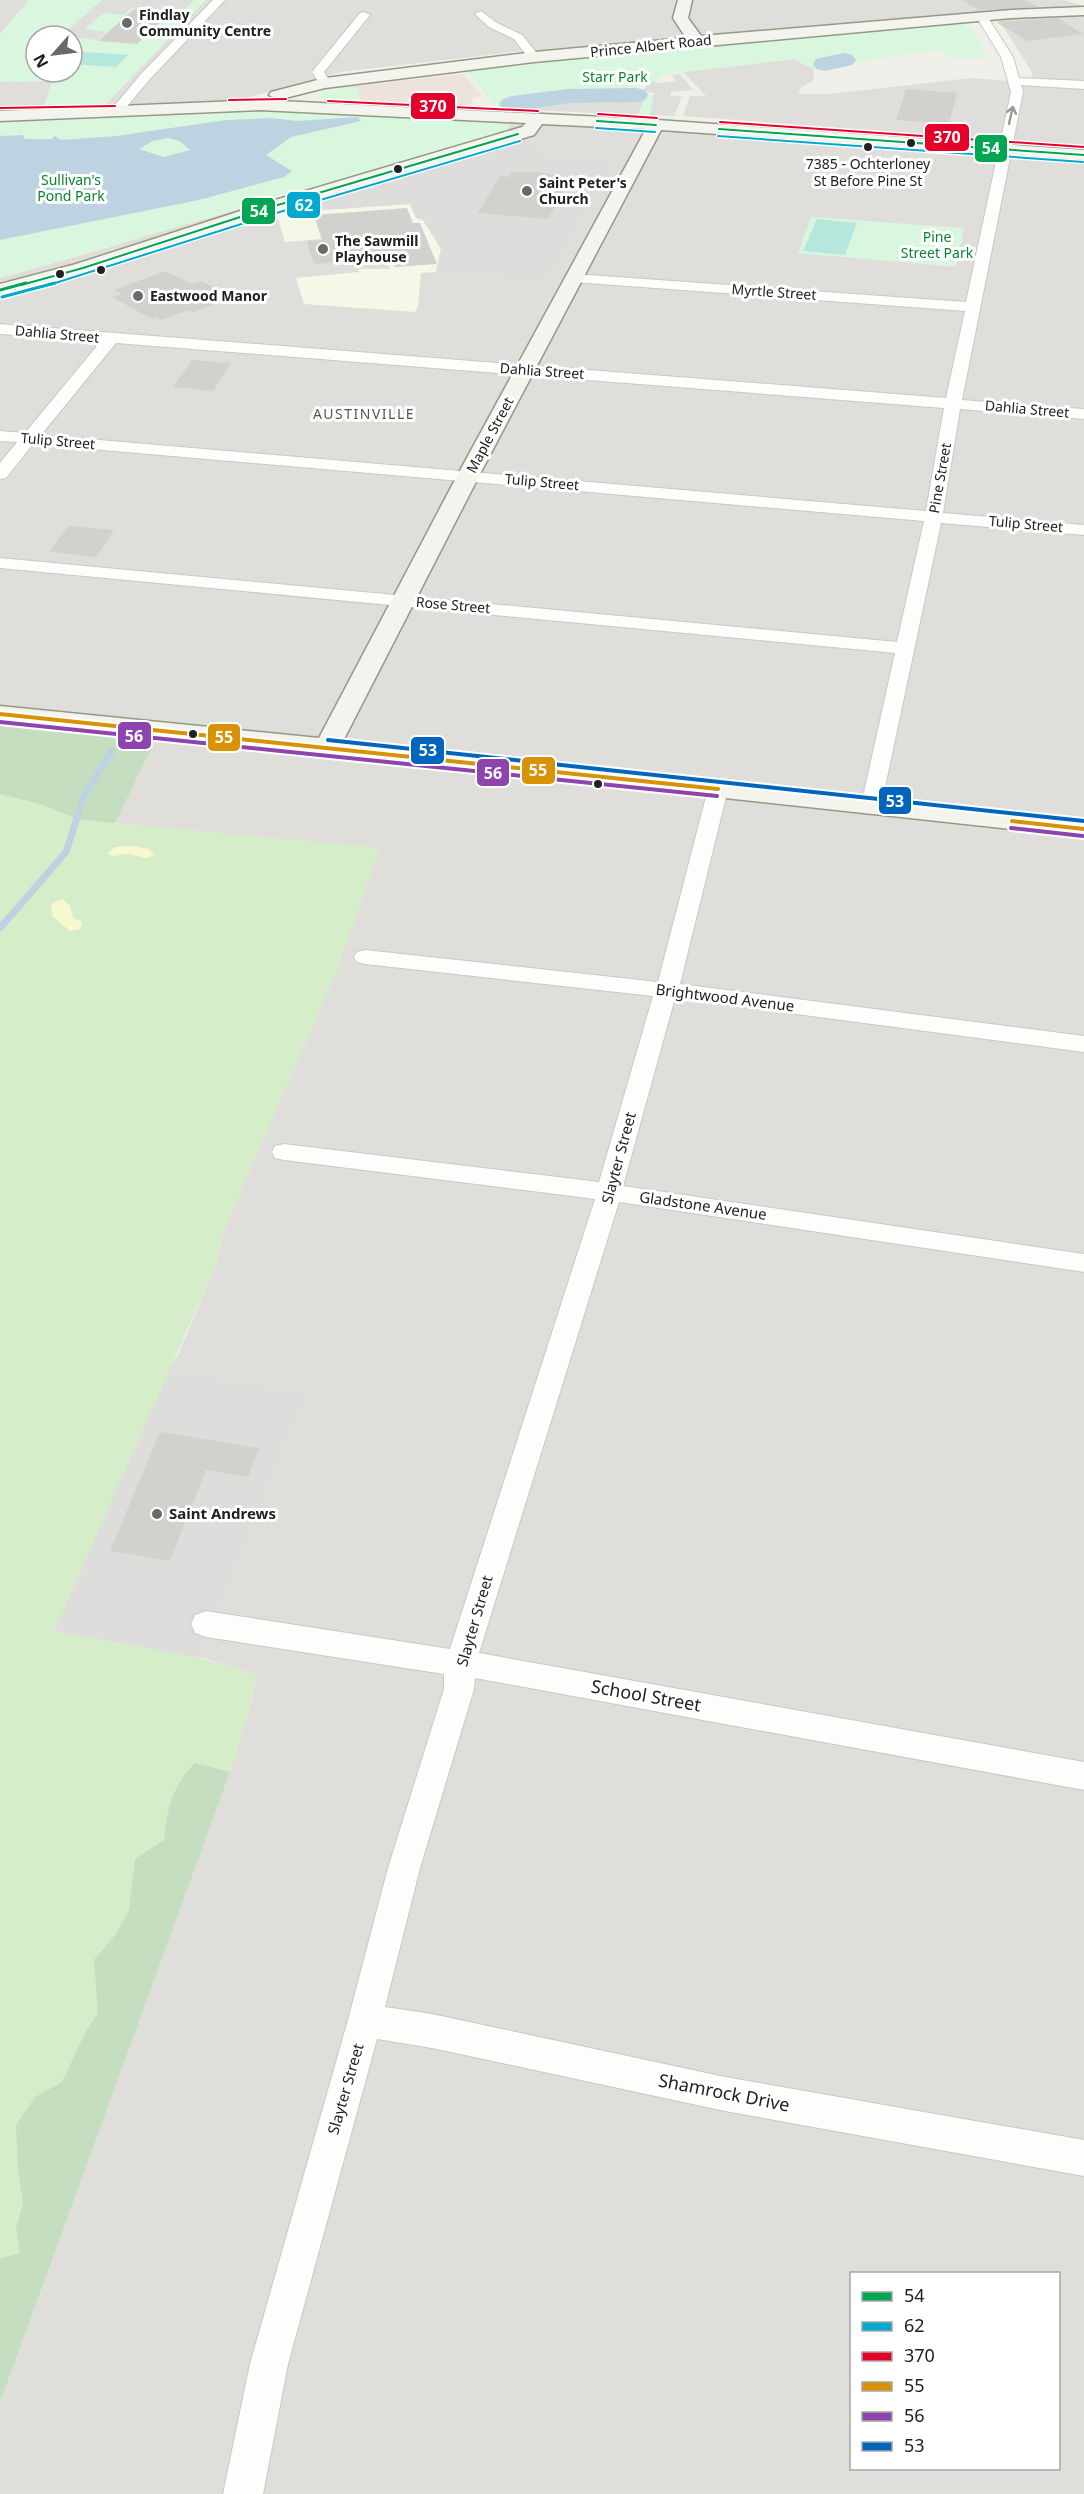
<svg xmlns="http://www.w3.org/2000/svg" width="1084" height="2494" font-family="'Noto Sans',sans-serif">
<rect width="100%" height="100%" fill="#f0efea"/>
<path fill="#dfdedb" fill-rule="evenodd" d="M0 0H29L0 34Z
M206 0H1063L1084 6V146L683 116 690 96H706L683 72 794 59 814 69 813 81 802 87 798 94H829L971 78 1032 83V72L994 12 523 51 340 72 235 101 102 108Z
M28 81H52L43 110 0 111V82Z
M645 97 638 115 510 109 559 101Z
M503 120 1084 156V2494H0V2404L230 1772 251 1704 257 1675 199 1657 93 1541 169 1370 178 1355 217 1263 224 1230 336 972 379 849 115 823 154 743 0 726V278L107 248ZM852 2274H1058V2468H852Z"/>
<path fill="#ede2dc" d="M463 74 482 96 473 98 470 105 350 103 361 99 357 88 346 87Z"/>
<path fill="#f5f8e7" d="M410 204 416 218 423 220 441 249 436 272 421 273 418 306 415 312 304 304 296 278 359 272 346 237 285 242 277 215 305 206 308 211Z"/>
<path fill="#dedddb" d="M509 131 548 157 613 163 546 281 436 272 441 249 423 220 416 218 410 204 308 211 297 193Z
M169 1370 305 1394 199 1658 54 1631Z"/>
<path fill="#d5edc9" d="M0 726 154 743 115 823 380 848 336 972 224 1230 217 1263 54 1631 199 1658 257 1675 251 1704 230 1772 0 2403Z"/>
<path fill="#c5debf" d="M0 726 141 741 154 743 115 823 78 819 40 804 0 794Z
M195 1763 230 1772 0 2403V2259L20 2253 16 2229 23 2203 18 2170 16 2125 35 2097 62 2082 85 2033 98 2013 94 1960 116 1934 129 1910 135 1859 164 1840C168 1807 171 1788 195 1763Z"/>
<path fill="#f8f8cf" d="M133 846 149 849 154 855 147 858 127 854 113 856 107 853 115 847Z
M63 899 70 906 73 918 82 922 81 929 70 931 52 916 51 906 54 902Z"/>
<path fill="#d9f6de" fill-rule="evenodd" d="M29 0H206L102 108 43 110 52 81 0 82V34ZM36 36H72V72H36Z
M960 24 971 27 987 58 945 57 941 49 936 50 814 69 793 59 662 75 654 84 636 86 642 93 658 97 653 116 638 115 645 97 559 101 510 109H498L468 71 693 47Z
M346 87 357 88 361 99C349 104 329 106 319 96L322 92Z
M270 112H327L503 120 510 126 506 132 0 278V122Z
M811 217 964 228 956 267 798 253Z"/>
<path fill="#b6e7dc" d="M72 51 128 55 116 67 72 64Z
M817 219 857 223 845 255 803 251Z"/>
<path fill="#dededb" d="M102 0H194L182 12 132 8 124 15 103 13 85 29 106 32 97 40 61 36Z
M680 74 693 90 671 92V96H682L674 116 650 115 654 93 642 92 650 81 661 83 676 81 671 75Z
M971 80 989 82 986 93 937 88V85Z
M886 89 901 102 880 105 886 110 847 116 829 101 836 95Z
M947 104 984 106 981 122 952 120 954 112H946Z
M584 127 611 131 624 141 614 159 594 157 595 149 581 140 570 143 577 149 557 151 535 138Z
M712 170 785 175 774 212 699 206Z
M789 173 831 176 829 190 888 194 883 221 806 216 796 257 766 255Z
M263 244 287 258 219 278 208 274 206 271 237 262 226 255Z
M380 245 390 269H345L342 261 356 260 351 247Z
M230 301 246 308 197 327 181 320Z
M746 303 783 306 773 338 735 334Z
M892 310 943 314 938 341 885 336Z
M244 314 269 321 238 340 212 332Z
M164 351 194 353 169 390 124 386 145 357 159 358Z
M59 504 138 512 128 527 48 519Z
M156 660 322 678 306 711 245 705 238 717 128 705Z"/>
<path fill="#bed3e2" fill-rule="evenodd" d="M358 117 361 121 291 137 266 155 292 171 284 177 199 200 0 240V136L22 135 25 139H51L55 136 61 140 116 136 227 120 271 118 297 121ZM168 138 179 141 190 150 164 157 139 149 153 141Z"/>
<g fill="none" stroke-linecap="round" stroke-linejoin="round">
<path stroke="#bed3e2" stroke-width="7" d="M0 928 66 852 84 796 112 751"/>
<path fill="#bed3e2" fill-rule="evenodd" d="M844 53 852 55 856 60 852 65 825 71 816 69 813 64 816 59Z
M636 88 645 90 648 95 645 100 636 102 568 103 512 112 503 109 499 104 503 99 512 96 568 89Z"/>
</g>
<path fill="#d2d1cd" d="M962 0H1024L1038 7 978 10Z
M134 9 171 12 137 44 98 41Z
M1058 18 1083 34 1027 41 996 22Z
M906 89 957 93 949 124 896 120Z
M512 172H538L560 176 556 186H566L548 219 478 213 500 176 509 177Z
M407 208 413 223H420L437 264 395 267 390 254 340 258 342 262 316 264 313 262 307 241 322 240 314 215Z
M165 271 192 284 201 281 234 297 193 312 189 310 161 320 156 317 152 319 112 297 122 294 114 290Z
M192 360 231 363 213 391 173 387Z
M68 526 114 530 96 557 49 552Z
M160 1432 259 1448 248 1477 206 1470 170 1561 110 1551Z"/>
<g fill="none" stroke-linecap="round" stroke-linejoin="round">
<g stroke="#c8c8c6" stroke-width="2">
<path id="street" d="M213 0H225L149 80 119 116H111L109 113 111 110 141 74Z
M481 11 497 23 522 35 540 57 538 60H530L514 39 489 27 475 14Z
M364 12 370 15 324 72 331 83 325 87 321 86 312 72 360 13Z
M983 15 987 16 1013 57 1019 78 1084 81V89L1021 85 1023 92 962 400 1084 409V419L960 409 943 513 1084 525V535L941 523 881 806 878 810H864L861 806 895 653 0 568V558L897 642 924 521 33 444 6 478 0 479V463L17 442 0 441V431L25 433 101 341 0 334V324L946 398 965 311 574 282 567 278 574 274 966 302 1011 92 1001 57 977 18ZM116 343 944 408 926 511 41 435Z
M718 783 725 785 728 789 680 984 1084 1036V1052L675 998 623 1186 1084 1254V1272L619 1202 479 1653 1084 1762V1790L475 1678 474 1689 420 1868 385 2007 432 2014 725 2077 1084 2140V2176L725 2111 432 2048 377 2039 288 2364 263 2494H223L250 2364 348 2020 388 1868 444 1689V1674L206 1637 195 1633 191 1624 195 1615 206 1611 450 1649 595 1199 284 1160 275 1158 272 1152 275 1146 284 1144 599 1182 653 996 365 964 357 962 354 957 357 952 365 950 658 982 708 789 711 785Z"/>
</g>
<g stroke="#949a81" stroke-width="3">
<path id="secondary" d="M678 0H692L688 18 701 36 1011 10 1084 7V15L1011 18 534 62 325 88 277 100 269 95 271 92 325 78 534 52 686 38 673 18Z
M260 100 643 119 1084 150V160L661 130 479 476 343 741 1084 821V837L311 753 0 722V706L319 738 457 476 646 129 542 124 534 135 277 211 90 272 0 296V284L76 264 265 203 522 127 526 123 260 110 0 121V111Z"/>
</g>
<use href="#street" fill="#fdfdfc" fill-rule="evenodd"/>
<use href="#secondary" fill="#f3f4ed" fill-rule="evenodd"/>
<g stroke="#fff" stroke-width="4.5">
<path id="bus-1-far1" d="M597 121 656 125
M719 129 1084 155
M21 285 83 268 271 207 518 134"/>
</g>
<g stroke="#fff" stroke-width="6">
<path id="bus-1" d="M0 290 26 283"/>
</g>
<g stroke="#fff" stroke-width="4.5">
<path id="bus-2-far1" d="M596 128 655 132
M718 136 1083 162
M49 285 273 214 520 141"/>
</g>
<g stroke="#fff" stroke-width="6">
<path id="bus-2" d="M2 297 55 283"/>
</g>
<g stroke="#fff" stroke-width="4.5">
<path id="bus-3" d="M229 100 286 99
M328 101 538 111
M0 108 115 106
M598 114 657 118
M720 122 1084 147"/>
</g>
<g stroke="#fff" stroke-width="8">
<path id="bus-4" d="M0 714 718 789
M1012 821 1084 829"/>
</g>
<g stroke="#fff" stroke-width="8">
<path id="bus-5" d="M0 722 717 796
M1011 828 1083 836"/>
</g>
<g stroke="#fff" stroke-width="8">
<path id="bus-6" d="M328 740 1084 821"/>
</g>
<use href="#bus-1-far1" stroke="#00a651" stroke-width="2"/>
<use href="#bus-1" stroke="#00a651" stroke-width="3"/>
<use href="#bus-2-far1" stroke="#00a9ce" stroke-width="2"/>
<use href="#bus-2" stroke="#00a9ce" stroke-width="3"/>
<use href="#bus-3" stroke="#e4002b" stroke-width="2"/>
<use href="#bus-4" stroke="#d79205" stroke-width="4"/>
<use href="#bus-5" stroke="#8e44ad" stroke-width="4"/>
<use href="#bus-6" stroke="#0065bd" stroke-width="4"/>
</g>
<defs><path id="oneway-shaft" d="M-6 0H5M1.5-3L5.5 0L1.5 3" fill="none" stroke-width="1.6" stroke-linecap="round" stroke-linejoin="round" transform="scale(1.5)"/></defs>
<use stroke="#9a9a99" href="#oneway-shaft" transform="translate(1011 115) rotate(-77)"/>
<g fill="#696967" stroke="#fff" stroke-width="2">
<circle cx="127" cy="23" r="6"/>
<circle cx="527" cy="191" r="6"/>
<circle cx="323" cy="249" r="6"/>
<circle cx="138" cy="296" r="6"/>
<circle cx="157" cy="1514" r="6"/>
</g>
<g fill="#212121" stroke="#fff" stroke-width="2">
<circle cx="911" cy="143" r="5"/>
<circle cx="868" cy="147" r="5"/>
<circle cx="398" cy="169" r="5"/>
<circle cx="101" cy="270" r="5"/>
<circle cx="60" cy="274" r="5"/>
<circle cx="193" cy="734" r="5"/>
<circle cx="598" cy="784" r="5"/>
</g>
<g text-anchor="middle" stroke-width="6" stroke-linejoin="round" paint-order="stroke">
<g font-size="14" font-weight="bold" fill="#212121" stroke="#fff" text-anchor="start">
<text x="139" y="20">Findlay<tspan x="139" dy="16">Community Centre</tspan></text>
<text x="539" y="188">Saint Peter's<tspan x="539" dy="16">Church</tspan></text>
<text x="335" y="246">The Sawmill<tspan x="335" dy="16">Playhouse</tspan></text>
<text x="150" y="301">Eastwood Manor</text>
</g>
<g font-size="14" fill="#212121" stroke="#fff">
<text transform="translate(651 46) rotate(-6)" y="5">Prince Albert Road</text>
<text transform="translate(774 292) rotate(4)" y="5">Myrtle Street</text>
<text transform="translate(57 334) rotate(5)" y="5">Dahlia Street</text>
<text transform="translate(542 371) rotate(4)" y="5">Dahlia Street</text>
<text transform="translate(1027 409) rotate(5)" y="5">Dahlia Street</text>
<text transform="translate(490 435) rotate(-62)" y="5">Maple Street</text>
<text transform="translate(58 441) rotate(5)" y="5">Tulip Street</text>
<text transform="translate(940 478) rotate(-80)" y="5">Pine Street</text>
<text transform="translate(542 482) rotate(5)" y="5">Tulip Street</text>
<text transform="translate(1026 524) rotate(5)" y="5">Tulip Street</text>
<text transform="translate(453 605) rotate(5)" y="5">Rose Street</text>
</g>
<g font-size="14" fill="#0a842e" stroke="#fff">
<text x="615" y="82">Starr Park</text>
<text x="71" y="185">Sullivan's<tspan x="71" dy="16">Pond Park</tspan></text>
<text x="937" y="242">Pine<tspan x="937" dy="16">Street Park</tspan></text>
</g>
<g font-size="14" fill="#212121" stroke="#fff">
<text x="868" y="169">7385 - Ochterloney<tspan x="868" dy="17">St Before Pine St</tspan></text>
</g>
<g font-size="14" letter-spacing="1.5" fill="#545454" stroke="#fff">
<text x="364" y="419">AUSTINVILLE</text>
</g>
<g font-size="15" fill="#212121" stroke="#fff">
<text transform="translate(725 998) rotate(7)" y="5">Brightwood Avenue</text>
<text transform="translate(619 1158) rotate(-75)" y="5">Slayter Street</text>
<text transform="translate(703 1206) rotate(8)" y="5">Gladstone Avenue</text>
<text transform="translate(475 1621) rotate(-74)" y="5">Slayter Street</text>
<text transform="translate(346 2089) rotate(-74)" y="5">Slayter Street</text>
</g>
<g font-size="15" font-weight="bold" fill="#212121" stroke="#fff" text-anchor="start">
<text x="169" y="1519">Saint Andrews</text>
</g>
<g font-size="18" fill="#212121" stroke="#fff">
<text transform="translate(646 1696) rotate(10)" y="6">School Street</text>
<text transform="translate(724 2093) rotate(11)" y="6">Shamrock Drive</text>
</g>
</g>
<g stroke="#fff" stroke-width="2">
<rect x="410" y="92" width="46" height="28" rx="6" fill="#e4002b"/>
<rect x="924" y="123" width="46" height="29" rx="6" fill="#e4002b"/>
<rect x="974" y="134" width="34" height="29" rx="6" fill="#00a651"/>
<rect x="286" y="191" width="35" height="28" rx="6" fill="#00a9ce"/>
<rect x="241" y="197" width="35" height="28" rx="6" fill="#00a651"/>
<rect x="117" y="721" width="35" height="29" rx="6" fill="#8e44ad"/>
<rect x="207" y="723" width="34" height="29" rx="6" fill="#d79205"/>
<rect x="410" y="736" width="35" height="29" rx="6" fill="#0065bd"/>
<rect x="521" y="756" width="35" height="29" rx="6" fill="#d79205"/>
<rect x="476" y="758" width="34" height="29" rx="6" fill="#8e44ad"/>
<rect x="878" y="786" width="34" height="29" rx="6" fill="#0065bd"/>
</g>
<g font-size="16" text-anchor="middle" font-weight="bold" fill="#fff">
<text x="433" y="112">370</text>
<text x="947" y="143">370</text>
<text x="991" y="154">54</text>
<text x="304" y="211">62</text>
<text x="259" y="217">54</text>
<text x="134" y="742">56</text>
<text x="224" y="743">55</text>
<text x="428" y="756">53</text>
<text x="538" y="776">55</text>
<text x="493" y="779">56</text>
<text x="895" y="807">53</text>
</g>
<rect x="850" y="2272" width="210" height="198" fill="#ffffff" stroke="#a6a6a6" stroke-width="1.5"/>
<rect x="862" y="2292" width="30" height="9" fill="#00a651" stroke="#a6a6a6" stroke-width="1.5"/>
<text x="904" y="2302" font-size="18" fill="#212121">54</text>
<rect x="862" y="2322" width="30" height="9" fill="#00a9ce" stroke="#a6a6a6" stroke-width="1.5"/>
<text x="904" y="2332" font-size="18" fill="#212121">62</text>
<rect x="862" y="2352" width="30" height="9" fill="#e4002b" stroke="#a6a6a6" stroke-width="1.5"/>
<text x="904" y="2362" font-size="18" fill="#212121">370</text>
<rect x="862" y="2382" width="30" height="9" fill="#d79205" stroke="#a6a6a6" stroke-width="1.5"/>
<text x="904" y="2392" font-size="18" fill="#212121">55</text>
<rect x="862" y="2412" width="30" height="9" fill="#8e44ad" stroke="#a6a6a6" stroke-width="1.5"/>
<text x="904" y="2422" font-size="18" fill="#212121">56</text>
<rect x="862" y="2442" width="30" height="9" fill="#0065bd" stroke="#a6a6a6" stroke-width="1.5"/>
<text x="904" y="2452" font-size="18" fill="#212121">53</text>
<g transform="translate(54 54) rotate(242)"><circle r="28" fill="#ffffff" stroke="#a6a6a6" stroke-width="1.5"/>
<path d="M0-4.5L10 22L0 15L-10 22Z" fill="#696967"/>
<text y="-9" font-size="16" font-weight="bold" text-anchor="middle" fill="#212121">N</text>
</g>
</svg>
